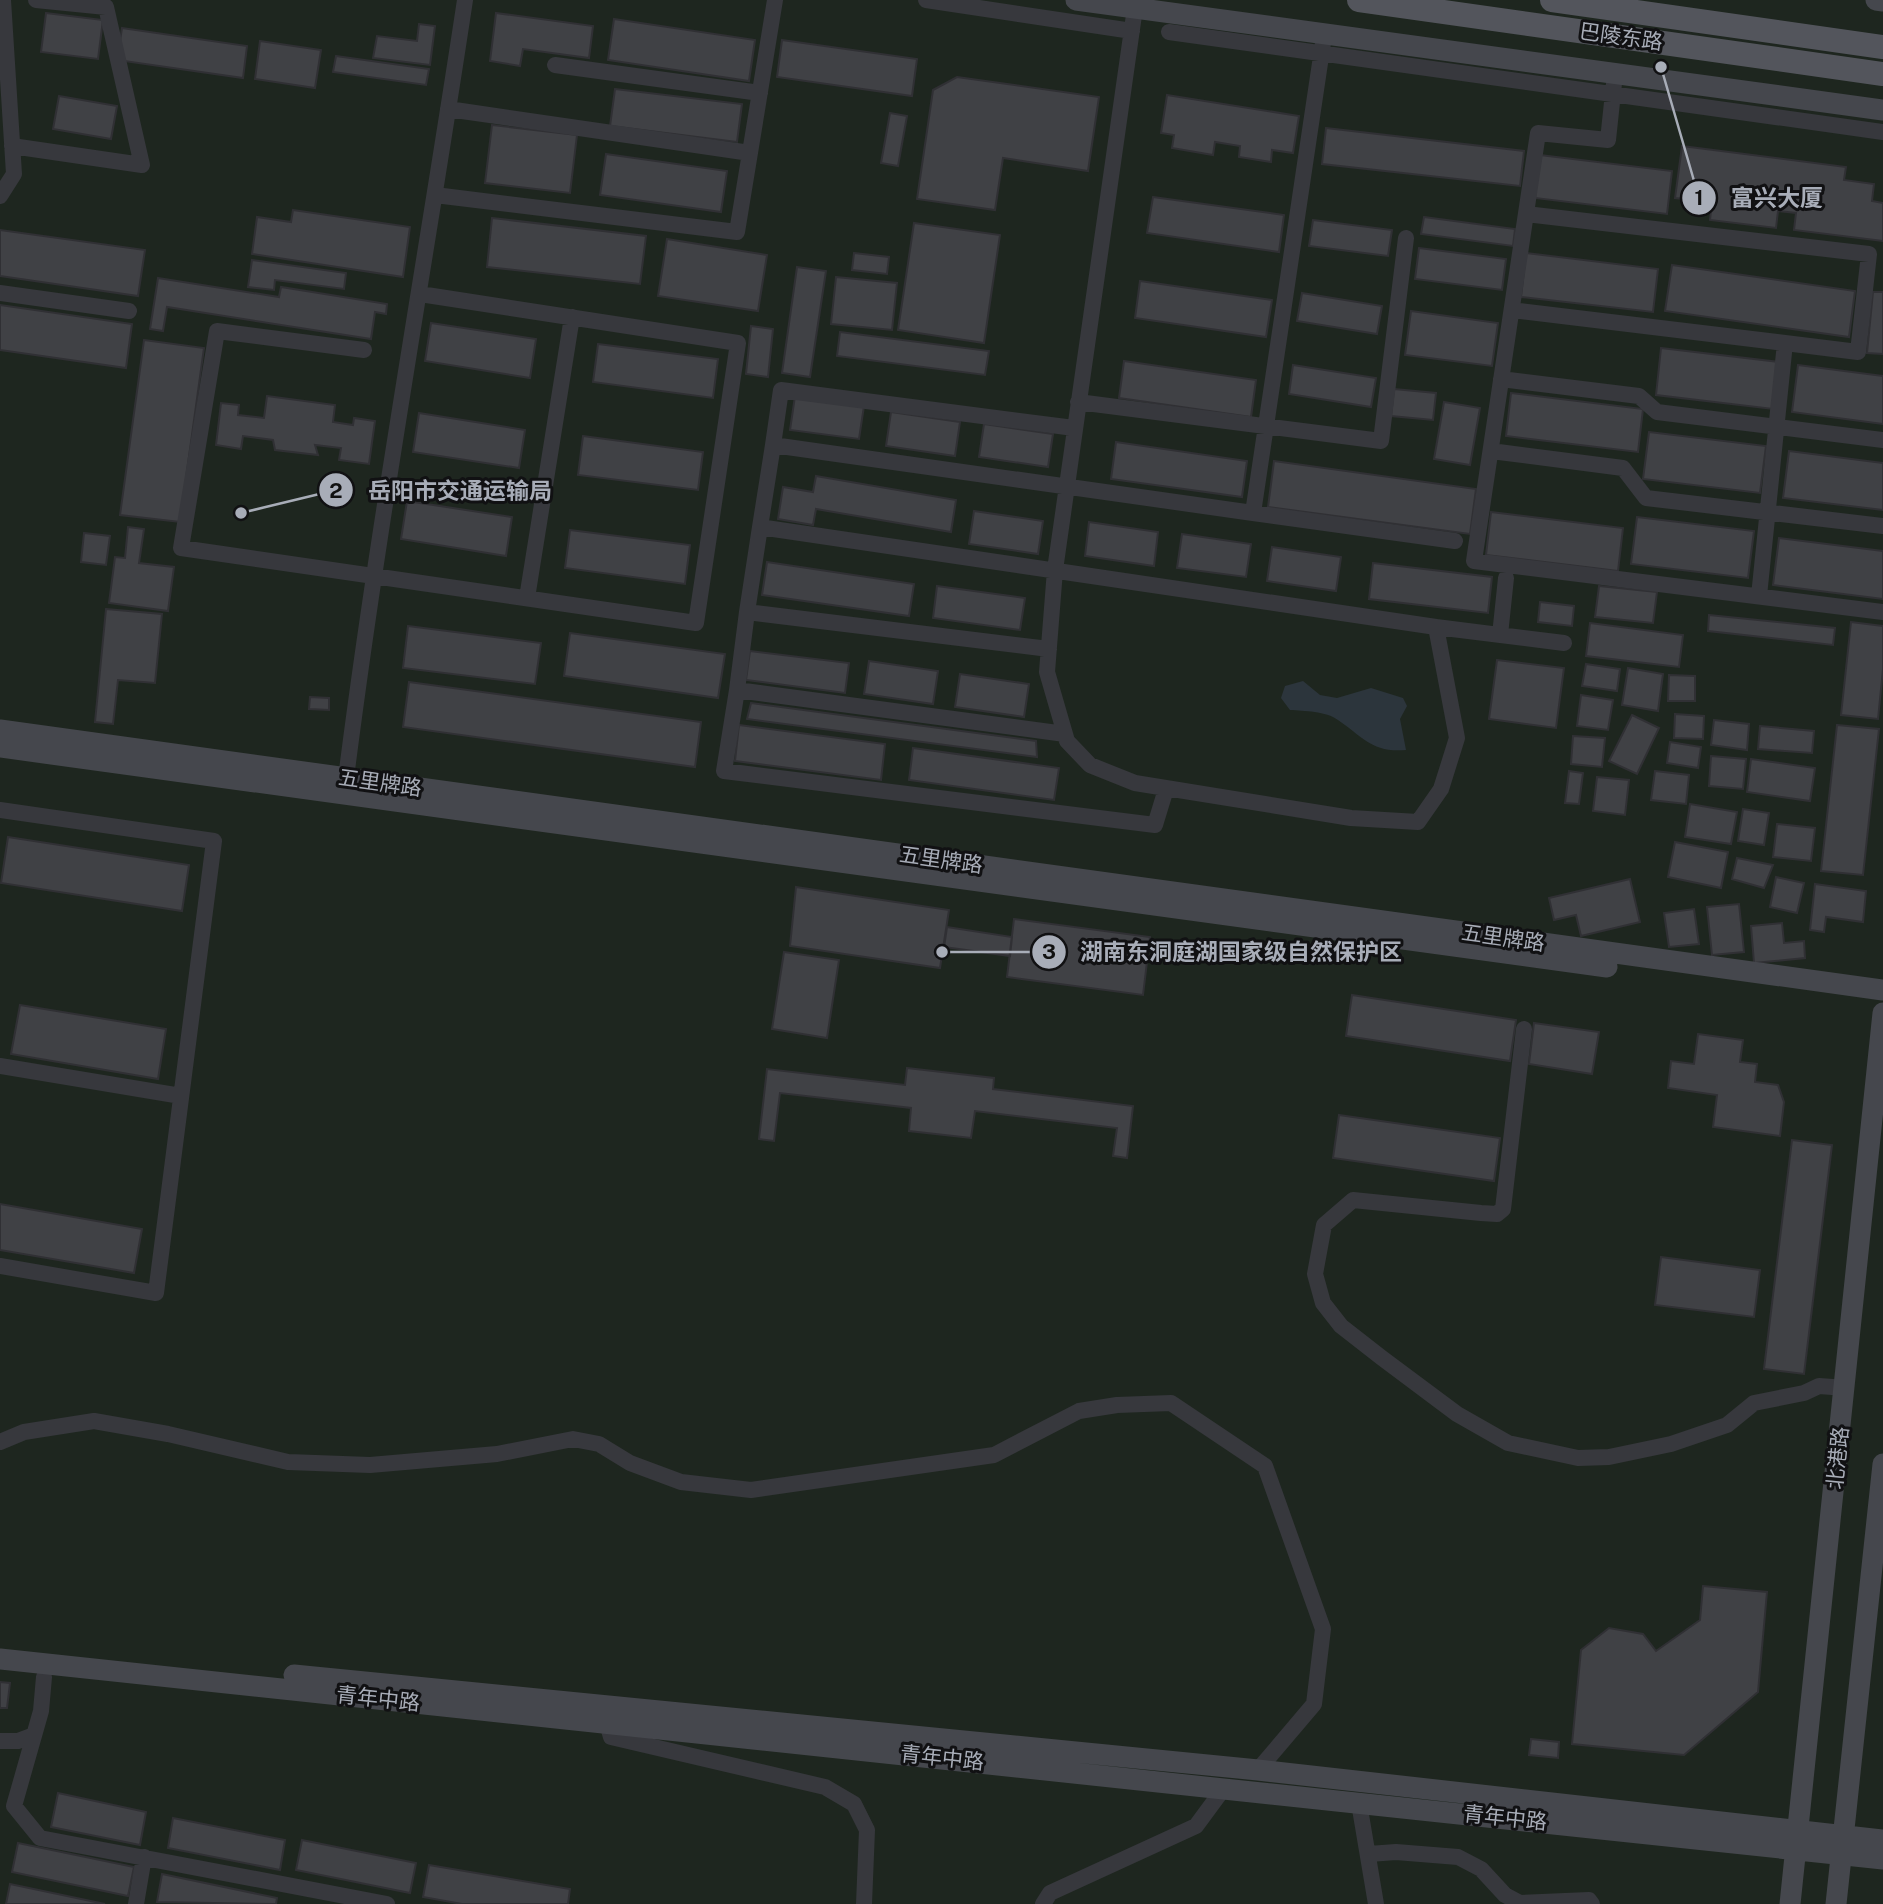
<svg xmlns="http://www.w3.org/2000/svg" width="1883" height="1904" font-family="'Public Sans','Noto Sans SC',sans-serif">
<rect width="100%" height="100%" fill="#161618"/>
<path fill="#1e261f" d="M0 0H1883V1904H0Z"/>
<path fill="#2c353c" d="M1303 681 1320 695 1337 698 1371 688 1403 698 1407 706 1400 719 1406 750C1372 753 1363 737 1338 720 1326 711 1304 711 1290 710L1281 698 1285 686Z"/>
<path fill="#404145" stroke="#303034" stroke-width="2" d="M46 13 103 20 98 59 41 52Z
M496 13 593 26 589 58 523 49 520 66 490 61Z
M614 19 755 40 749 81 608 60Z
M419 24 435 26 430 65 373 58 377 36 417 41Z
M122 28 247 46 243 78 117 60Z
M782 40 917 59 912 96 777 77Z
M260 41 321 50 315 88 255 79Z
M336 56 429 69 426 85 333 72Z
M957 77 1099 97 1088 171 1003 158 995 210 917 199 933 90Z
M615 89 742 104 737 142 610 126Z
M1167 95 1299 116 1293 153 1272 150 1271 162 1239 157 1240 146 1215 142 1213 155 1172 148 1174 135 1161 133Z
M59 96 117 106 111 139 53 129Z
M890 113 907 116 898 166 881 163Z
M492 125 577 135 570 193 485 183Z
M1326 128 1524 151 1520 186 1322 164Z
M1682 146 1846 167 1844 180 1874 184 1872 201 1883 203V241L1794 230 1796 213 1778 211 1776 228 1710 220 1712 202 1675 198Z
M606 154 727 171 721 212 600 195Z
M1540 155 1672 171 1667 214 1535 198Z
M1153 197 1284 215 1279 252 1147 233Z
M293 210 410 227 403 277 252 254 257 217 291 222Z
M1424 217 1515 229 1513 246 1421 234Z
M492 218 646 236 640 284 487 267Z
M1313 220 1392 230 1388 256 1309 246Z
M914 223 1000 235 984 343 898 330Z
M0 230 145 250 138 296 0 276Z
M667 239 767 255 758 311 658 296Z
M1419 248 1506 259 1502 290 1415 279Z
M854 253 889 257 887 274 852 270Z
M1526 253 1658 269 1653 312 1521 297Z
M252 260 346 273 344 289 275 280 274 290 248 287Z
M1672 265 1855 291 1849 337 1665 311Z
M797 267 826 271 810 377 782 373Z
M836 277 897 283 892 330 831 324Z
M158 278 279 297 281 287 387 304 386 314 375 312 371 339 167 307 163 331 150 329Z
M1140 281 1272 300 1266 337 1135 318Z
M1873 292H1883V354L1867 353Z
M1302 293 1382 306 1377 334 1297 321Z
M0 305 132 324 126 368 0 350Z
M1411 311 1498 323 1492 366 1405 355Z
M431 323 536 339 530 378 425 361Z
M751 326 773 329 768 377 746 374Z
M840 332 989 351 985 375 837 356Z
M144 340 204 348 180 522 120 515Z
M598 344 718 359 713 398 593 382Z
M1661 348 1779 362 1773 409 1656 395Z
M1124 361 1256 380 1251 417 1119 398Z
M1293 365 1376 378 1371 407 1289 394Z
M1798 365 1883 376V424L1792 412Z
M1394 389 1436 393 1433 420 1391 416Z
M1511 393 1643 409 1638 452 1506 436Z
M267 396 335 405 333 422 353 425 354 418 375 421 369 464 339 460 341 448 315 445 318 455 275 450 273 440 243 436 241 449 216 445 221 403 239 405 238 415 264 418Z
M795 396 864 406 859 439 790 430Z
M1444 402 1480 408 1470 465 1434 459Z
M891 412 960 422 955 456 886 446Z
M419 413 525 430 519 468 413 452Z
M984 424 1053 434 1048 467 979 457Z
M1649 432 1766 446 1760 493 1643 479Z
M583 436 703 452 698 490 578 475Z
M1116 442 1247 461 1242 497 1111 479Z
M1789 451 1883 463V510L1783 498Z
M1274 461 1476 489 1470 534 1268 507Z
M816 476 956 500 951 532 816 509 813 525 778 519 783 487 813 492Z
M407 501 512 517 506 556 401 539Z
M974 511 1043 521 1038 554 969 544Z
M1491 512 1623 528 1618 571 1486 555Z
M1637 517 1754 531 1748 578 1631 564Z
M1089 522 1158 532 1154 566 1085 556Z
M128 527 144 529 139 563 174 567 168 611 109 603 115 557 125 558Z
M570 530 690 545 685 584 565 568Z
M84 533 110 536 106 565 81 562Z
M1182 534 1251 544 1246 577 1177 568Z
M1779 538 1883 551V599L1773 585Z
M1272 547 1341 557 1336 591 1267 581Z
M767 562 914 584 909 616 762 595Z
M1373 563 1492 577 1488 613 1369 599Z
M937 586 1025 598 1020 630 933 618Z
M1599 586 1657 592 1653 623 1595 617Z
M1540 602 1574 606 1572 626 1538 622Z
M106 609 162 614 155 683 118 680 113 724 95 722Z
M1709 615 1835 628 1833 645 1708 631Z
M1851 622 1883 626V669L1878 719 1841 715Z
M1590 623 1683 635 1679 667 1586 656Z
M408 626 541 643 535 684 403 668Z
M570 633 725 654 718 698 564 676Z
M750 651 849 663 845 693 746 680Z
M1497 660 1564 668 1556 728 1489 719Z
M869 661 938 671 933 704 864 694Z
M1586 664 1620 669 1617 691 1582 686Z
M1628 668 1663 674 1658 711 1622 705Z
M960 674 1029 684 1024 717 955 707Z
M1669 675 1695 676V701H1668Z
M409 682 701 722 695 767 403 727Z
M1581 695 1613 700 1608 730 1577 726Z
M310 697 329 698V710L309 709Z
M751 703 1036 741 1037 757 747 719Z
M1675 714 1704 716 1703 739 1674 738Z
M1632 715 1659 728 1637 774 1609 761Z
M1714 720 1749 724 1747 750 1711 745Z
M739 725 885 744 881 780 735 761Z
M1837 725 1879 729 1863 875 1821 871Z
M1760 726 1814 731 1812 753 1758 749Z
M1573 736 1605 738 1602 767 1571 764Z
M1670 742 1701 747 1698 768 1667 763Z
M913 748 1059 768 1054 800 909 780Z
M1711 756 1746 759 1743 789 1709 786Z
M1751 759 1815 768 1810 801 1747 792Z
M1569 771 1583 773 1579 804 1565 803Z
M1655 771 1689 775 1686 804 1651 800Z
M1597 777 1629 780 1625 815 1593 811Z
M1690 804 1737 812 1731 844 1685 837Z
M1743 809 1769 813 1764 845 1738 841Z
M1777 824 1815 828 1811 861 1773 857Z
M8 837 189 865 182 911 1 883Z
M1675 842 1728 852 1721 888 1668 877Z
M1737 858 1773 865 1764 888 1732 879Z
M1776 877 1804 883 1797 913 1770 907Z
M1630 879 1640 922 1581 936 1576 915 1554 920 1549 898Z
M1815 884 1866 891 1863 922 1826 917 1824 932 1810 930Z
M796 887 949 910 940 968 790 946Z
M1739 904 1744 952 1712 955 1707 907Z
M1694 909 1699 944 1669 947 1664 913Z
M1014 919 1150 937 1143 995 1007 977Z
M1782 923 1784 943 1804 941 1805 958 1754 963 1751 926Z
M947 927 1012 937 1010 956 944 947Z
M784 952 839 960 827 1038 772 1029Z
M1352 995 1516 1020 1510 1061 1346 1036Z
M20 1005 166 1029 158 1079 11 1054Z
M1534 1023 1599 1032 1592 1074 1529 1064Z
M1698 1034 1743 1040 1740 1062 1757 1064 1755 1082 1778 1085 1784 1102 1780 1136 1713 1127 1717 1095 1668 1088 1671 1061 1694 1064Z
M907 1068 994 1078 993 1089 1133 1106 1127 1158 1113 1156 1117 1128 975 1111 971 1138 909 1131 911 1108 780 1093 774 1141 759 1139 767 1069 905 1085Z
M1339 1115 1500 1138 1494 1181 1333 1158Z
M1792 1140 1832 1145 1804 1374 1764 1369Z
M0 1204 142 1229 134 1273 0 1250Z
M1661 1257 1760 1270 1754 1317 1655 1305Z
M1703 1586 1767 1592 1758 1692 1684 1755 1572 1744 1581 1650 1609 1628 1643 1634 1656 1651 1700 1620Z
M0 1682 10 1683 7 1708H0Z
M1531 1739 1559 1742 1558 1758 1529 1755Z
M58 1793 146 1812 140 1845 51 1827Z
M173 1818 285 1840 280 1870 168 1848Z
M302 1840 416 1863 410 1893 296 1870Z
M18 1843 134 1867 128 1896 12 1872Z
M429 1865 570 1889 568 1904H462L423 1897Z
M162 1874 277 1898 276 1904 157 1902Z
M10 1884 105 1904H6Z"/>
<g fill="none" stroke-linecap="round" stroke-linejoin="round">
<path stroke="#37383d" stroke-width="16" d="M926 0 1132 31
M1135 8 1055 570 1047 672 1067 741 1090 765 1135 783 1351 818 1418 822 1441 789 1457 738 1436 627 760 527 773 445 1253 513
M1169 32 1883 132
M1323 43 1253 513 1455 541
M555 65 760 93
M1615 74 1608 140 1538 133 1474 561 1883 612
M448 109 750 153
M12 146 142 165 106 7 36 0
M435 195 737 232 775 0
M0 196 14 174 3 0
M1526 214 1869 254 1858 352 1785 343
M0 293 129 311
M1512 310 1785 343 1759 596
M364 350 217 331 181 548 696 623 738 343 420 294
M1501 379 1639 396 1657 412 1883 440
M1078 402 1381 441 1406 238
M773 445 781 390 1074 428
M1491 451 1623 468 1646 498 1883 526
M760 527 747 612 1049 649
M527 598 572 317
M747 612 737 690 1065 734
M1436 627 1564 643
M1500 635 1506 578
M737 690 724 771 1155 825 1166 789
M346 778C379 518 426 259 465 0
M0 810 214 841 156 1293 0 1266
M1524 1029 1503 1209 1497 1214 1481 1213 1353 1200 1324 1225 1315 1274 1323 1303 1341 1326 1382 1358 1457 1414 1508 1443 1578 1458 1609 1457 1671 1444 1727 1425 1754 1403 1804 1393 1819 1386 1846 1388
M0 1066 181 1096
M0 1442 24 1432 94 1421 168 1434 288 1462 370 1465 497 1454 573 1439 599 1444 630 1463 681 1482 751 1490 994 1455 1079 1411 1117 1405 1171 1403 1265 1466 1323 1629 1314 1704 1258 1770
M44 1677 41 1711 14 1806 40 1838 387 1904
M607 1723 611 1737 825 1787 854 1804 867 1830 864 1904
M0 1741H18L34 1735
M1359 1803 1376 1904
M1369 1854 1396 1852 1458 1857 1481 1869 1505 1895 1520 1903 1589 1900 1592 1904
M136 1904 144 1857
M1043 1904 1050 1893 1196 1826 1224 1788"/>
<path stroke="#45474d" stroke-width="21" d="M1076 0 1883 110
M1876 0 1883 1
M0 730 1883 990
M0 747 1607 967
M0 1659 1883 1859
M294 1675 1258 1770 1883 1840
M1790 1904 1883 1013
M1836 1904 1883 1464"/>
<path stroke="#53555c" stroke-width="24" d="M1359 0 1883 74
M1552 0 1883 47"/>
</g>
<g text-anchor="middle" stroke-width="6" stroke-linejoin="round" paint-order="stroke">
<g font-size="21" fill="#a8adb8" stroke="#111113">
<text transform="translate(1621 37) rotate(8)" y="7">巴陵东路</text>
<text transform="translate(380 783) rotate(8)" y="7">五里牌路</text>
<text transform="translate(941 860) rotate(8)" y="7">五里牌路</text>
<text transform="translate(1503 938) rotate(8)" y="7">五里牌路</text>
<text transform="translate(1838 1458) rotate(-84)" y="7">北港路</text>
<text transform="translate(378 1699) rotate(6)" y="7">青年中路</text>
<text transform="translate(942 1758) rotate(6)" y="7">青年中路</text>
<text transform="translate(1505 1818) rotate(6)" y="7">青年中路</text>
</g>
</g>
<path fill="none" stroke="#a8adb8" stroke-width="2.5" d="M1661 67L1699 198M241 513L336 490M942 952L1049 952"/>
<g fill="#a8adb8" stroke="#111113" stroke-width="2.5">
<circle cx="1661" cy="67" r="7"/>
<circle cx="241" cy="513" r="7"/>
<circle cx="942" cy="952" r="7"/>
<circle cx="1699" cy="198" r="18"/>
<circle cx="336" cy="490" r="18"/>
<circle cx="1049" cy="952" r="18"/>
</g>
<g font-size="21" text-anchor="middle" font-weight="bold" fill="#111">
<text x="1699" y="205">1</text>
<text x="336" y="498">2</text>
<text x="1049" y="959">3</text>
</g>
<g font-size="23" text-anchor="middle" font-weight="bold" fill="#a8adb8" stroke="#111113" stroke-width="6" stroke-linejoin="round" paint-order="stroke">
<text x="1777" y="206">富兴大厦</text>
<text x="460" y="499">岳阳市交通运输局</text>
<text x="1241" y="960">湖南东洞庭湖国家级自然保护区</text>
</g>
</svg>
